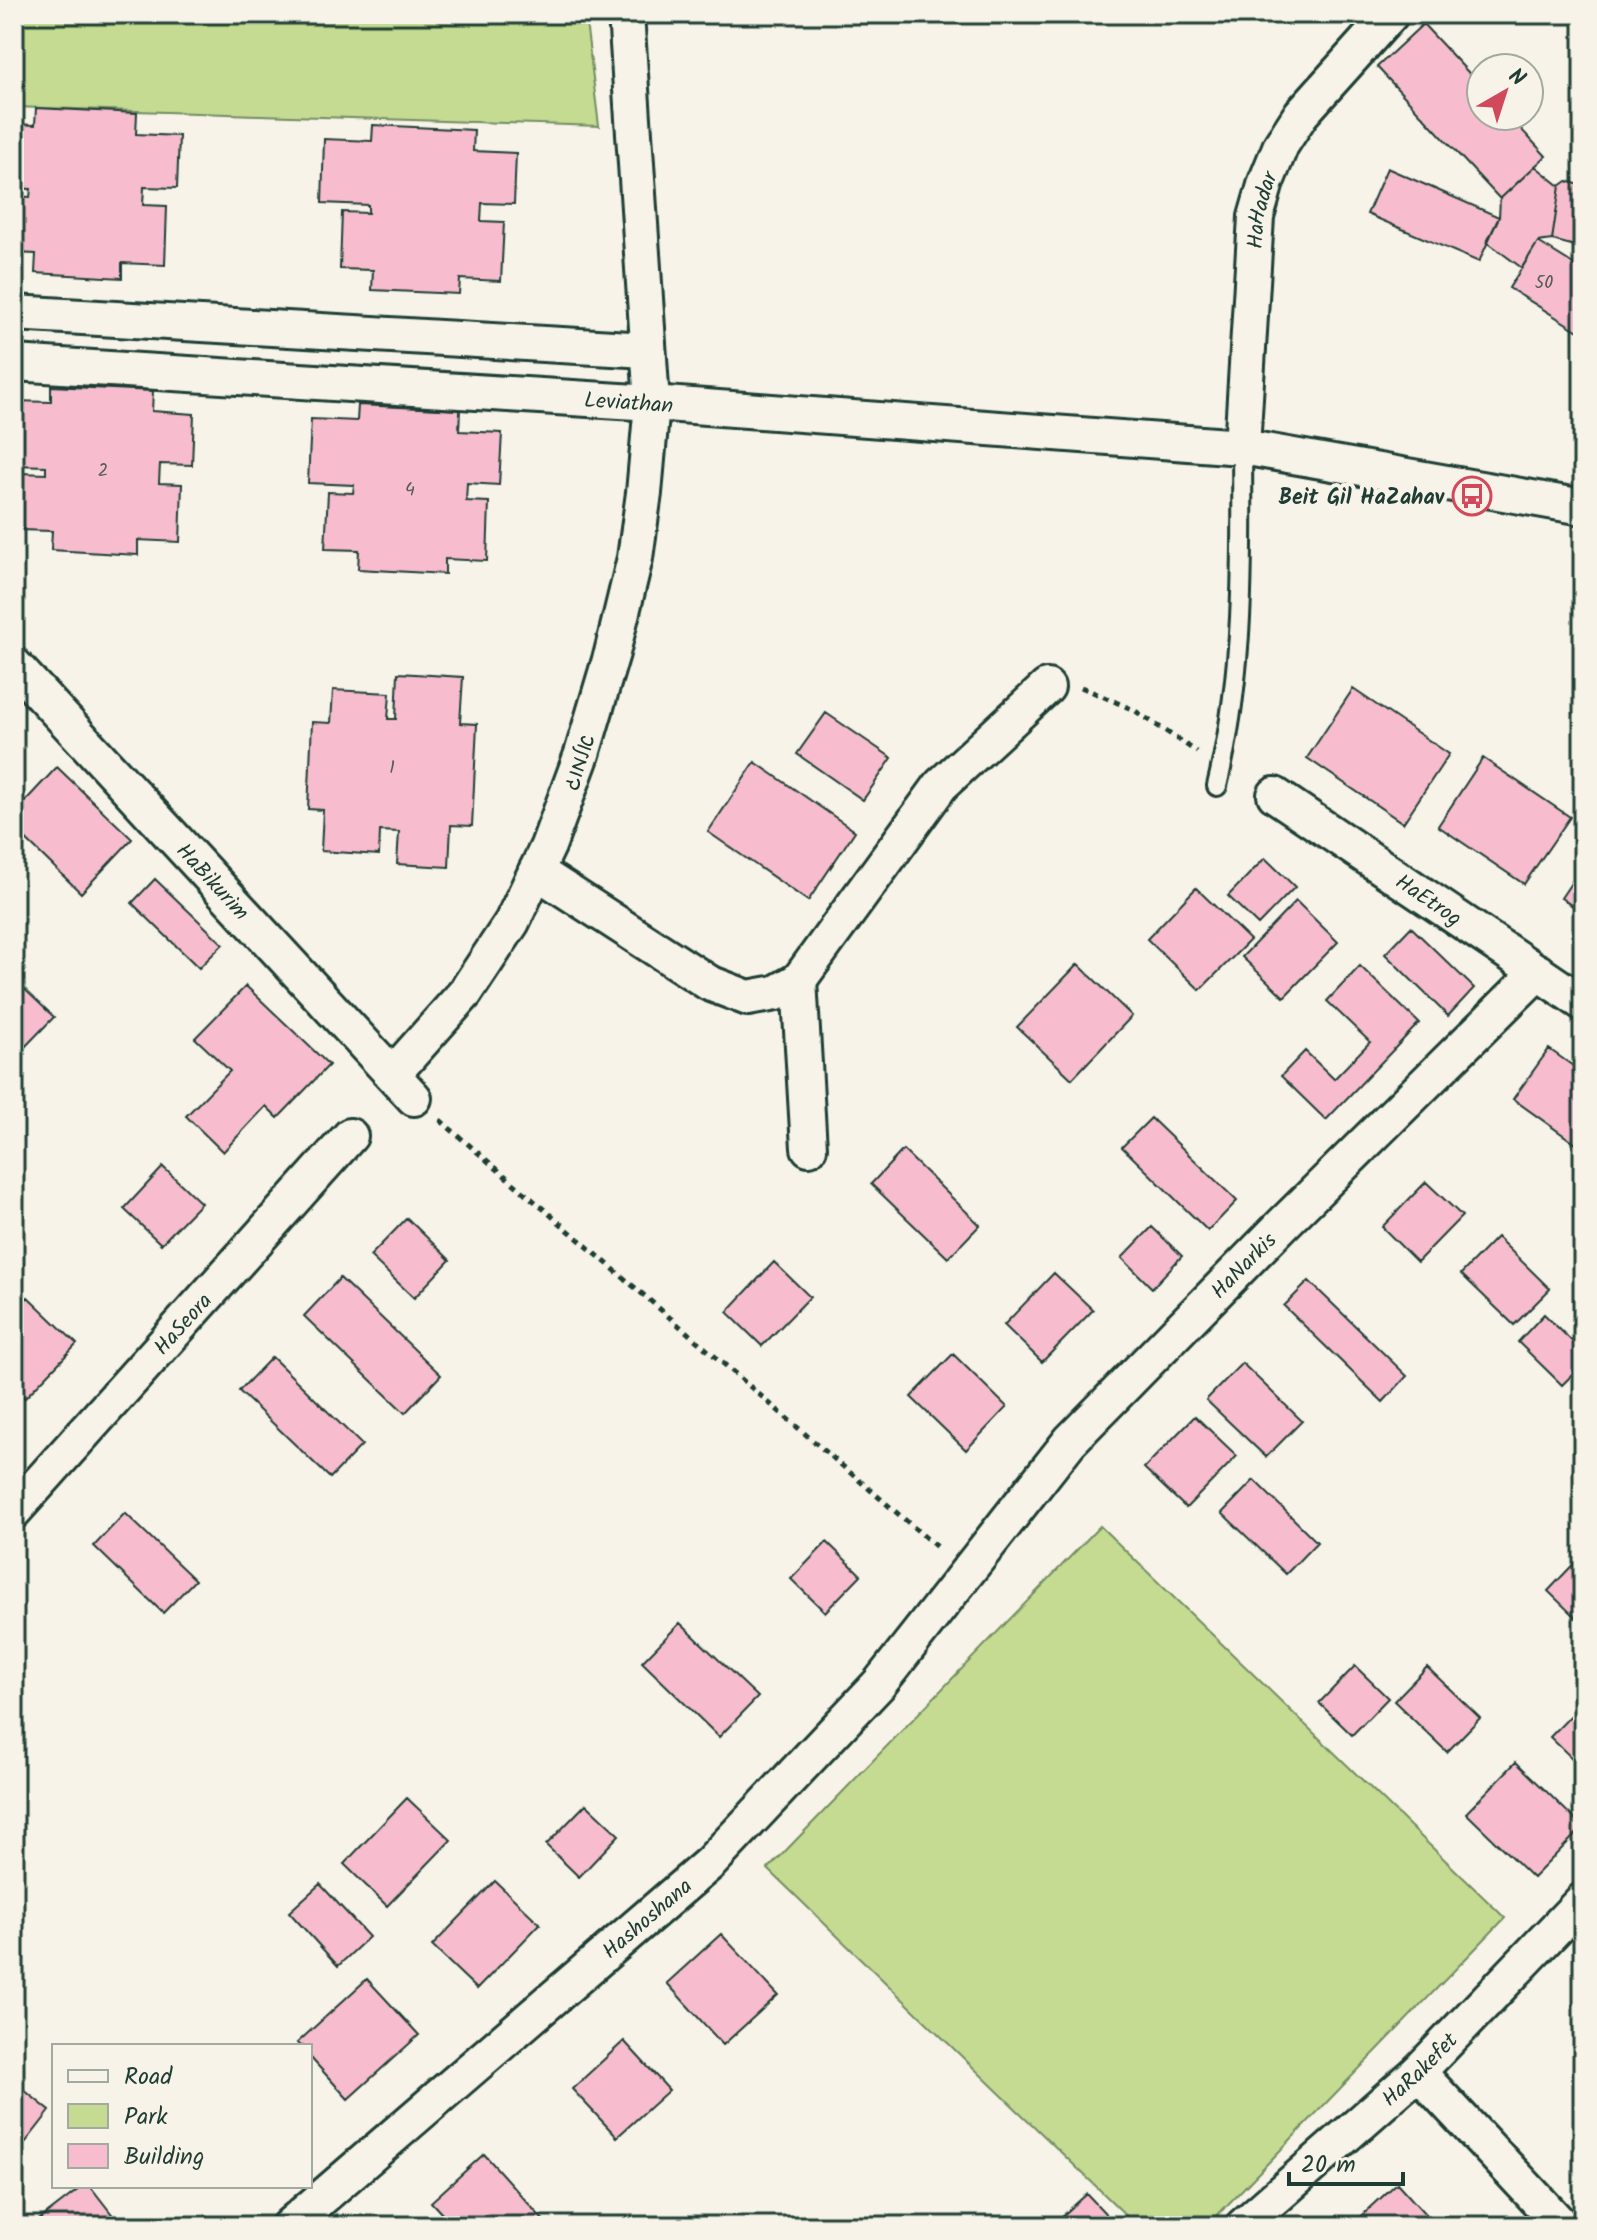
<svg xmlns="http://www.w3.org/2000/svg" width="1597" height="2240" font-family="Kalam,'Playpen Sans Hebrew',sans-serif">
<rect width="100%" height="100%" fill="#f7f3e8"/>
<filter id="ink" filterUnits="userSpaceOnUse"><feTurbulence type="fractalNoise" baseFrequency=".0125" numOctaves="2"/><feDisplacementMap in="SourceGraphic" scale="16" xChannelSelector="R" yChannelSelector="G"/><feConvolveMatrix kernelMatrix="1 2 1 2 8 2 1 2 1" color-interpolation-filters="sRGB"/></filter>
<g filter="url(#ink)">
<path fill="#c4db91" stroke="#728c62" stroke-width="2" d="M25 14H585L599 126 14 107V24Z
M1100 1526 1505 1918 1207 2226H1137L768 1869Z"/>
<path fill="#f7bdcf" stroke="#1f3d34" stroke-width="2" d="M1423 24 1481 86V116H1509L1546 156 1500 199 1377 67Z
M36 108 137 113 136 134 179 136 177 188 144 187 143 205 167 206 165 265 122 263V278L35 273 36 254 14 253V196L30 197 31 189 14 188V124L35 125Z
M373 125 474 130 473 151 516 153 514 204 482 203 481 221 504 222 501 281 460 279 459 294 372 290 373 270 340 269 342 212 368 213V205L322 203 324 139 372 141Z
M1535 166 1560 186 1552 240 1538 242 1522 268 1487 242 1499 217 1500 199Z
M1387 168 1499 217 1479 262 1367 214Z
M1567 181 1583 186V248L1552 240 1560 186Z
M1538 242 1583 270V334L1509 288Z
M51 386 153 391 152 411 194 414 192 465 160 464 159 483 182 484 180 542 138 540V555L51 550 52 531 19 530 21 473 46 474V466L14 465V401L51 402Z
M358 405 460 410 459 431 502 433 499 485 467 483 466 501 489 502 487 561 445 559V574L358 569 359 550 325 549 328 492 353 493 354 485 308 483 311 419 357 421Z
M398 673 463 677 460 723 477 724 472 826 451 825 449 867 397 864 399 832 380 831 379 855 321 851 323 810 308 809 312 722 331 723 333 690 390 693 388 719H396Z
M1353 689 1449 754 1403 823 1307 758Z
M826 713 892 758 863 800 797 754Z
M1483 758 1570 817 1524 884 1438 826Z
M755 762 855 831 808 901 708 832Z
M57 767 132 839 81 893 14 828V813Z
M1265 858 1295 887 1258 925 1228 896Z
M1583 865V913L1561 898Z
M155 879 223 944 199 968 132 903Z
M1196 888 1250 940 1200 990 1147 939Z
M1296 901 1338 942 1284 997 1242 957Z
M1411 927 1474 988 1448 1016 1385 954Z
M1078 964 1132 1016 1072 1079 1017 1027Z
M1360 966 1419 1023 1326 1120 1281 1076 1305 1051 1334 1079 1370 1042 1327 1001Z
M14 979 54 1017 18 1054 14 1050Z
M246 986 329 1065 278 1118 266 1106 223 1152 186 1116 230 1071 195 1038Z
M1549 1049 1583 1073V1149L1513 1099Z
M1151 1118 1237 1201 1208 1231 1122 1147Z
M903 1150 980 1225 948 1258 871 1184Z
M163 1167 201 1203 161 1244 124 1209Z
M1426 1182 1462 1216 1417 1262 1382 1227Z
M407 1218 450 1260 414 1298 370 1256Z
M1152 1227 1182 1256 1152 1288 1122 1258Z
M1497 1237 1550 1289 1514 1325 1461 1274Z
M774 1262 810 1297 762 1346 727 1312Z
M1054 1273 1093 1310 1042 1362 1004 1325Z
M340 1278 441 1375 405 1413 304 1316Z
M1309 1281 1407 1376 1383 1402 1284 1306Z
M28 1297 77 1344 25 1398 14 1387V1311Z
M1544 1314 1583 1352V1364L1562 1385 1518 1342Z
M953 1354 1007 1407 966 1450 911 1397Z
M272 1357 362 1445 330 1478 239 1391Z
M1242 1363 1302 1421 1266 1457 1206 1400Z
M1195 1416 1237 1456 1186 1508 1144 1468Z
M1254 1480 1317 1542 1286 1574 1222 1513Z
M125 1513 195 1580 163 1613 94 1546Z
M827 1542 861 1575 825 1612 791 1579Z
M1582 1555 1583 1556V1625L1548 1591Z
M680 1623 758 1697 719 1737 642 1662Z
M1355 1666 1388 1698 1352 1735 1319 1703Z
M1427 1667 1480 1718 1447 1752 1394 1701Z
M1583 1703V1769L1550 1737Z
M1516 1762 1583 1827 1533 1878 1466 1813Z
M407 1798 451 1840 387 1906 344 1864Z
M586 1804 619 1835 579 1877 546 1845Z
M495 1881 540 1924 477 1989 432 1946Z
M320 1884 369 1937 338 1966 289 1912Z
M721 1934 778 1995 723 2045 667 1983Z
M367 1979 419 2035 348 2099 310 2057V2046H300L297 2043Z
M624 2041 669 2090 617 2137 572 2089Z
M14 2082 50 2111 14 2157Z
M484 2154 545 2222 541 2226H453L431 2202Z
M1397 2183 1436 2226H1351Z
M83 2186H90L121 2226H31Z
M1087 2194 1117 2226H1051Z"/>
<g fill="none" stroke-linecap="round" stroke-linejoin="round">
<g stroke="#1f3d34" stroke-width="24">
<path id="lane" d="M1217 786C1244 675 1243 561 1242 447"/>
</g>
<g stroke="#1f3d34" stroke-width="40">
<g id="street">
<path d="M14 313 647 350"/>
<path id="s1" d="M14 363 652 403 1242 447 1583 507"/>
<path id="s2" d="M1242 447 1256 217 1266 182 1281 145 1301 114 1391 14"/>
<path id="s3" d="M14 665 414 1098"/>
<path id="s4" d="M1275 795 1583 1003"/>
<path d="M536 871 709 983 748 998 776 993 799 980 809 1148"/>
<path d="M799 980 941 785 1047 687"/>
<path d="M393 1074 465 993 512 922 548 846 582 754 612 653 635 558 644 493 652 403 626 14"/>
<path id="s5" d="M14 1511 350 1136"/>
<path d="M1418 2072 1562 2226"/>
<path id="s6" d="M289 2226 710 1863 879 1684 1070 1441 1283 1224 1538 972"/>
<path id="s7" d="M1243 2226 1418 2072 1583 1900"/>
</g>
</g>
<path stroke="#1f3d34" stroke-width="5" stroke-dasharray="6 6" stroke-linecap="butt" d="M1081 687 1134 710 1197 752
M440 1120 939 1549"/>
<use href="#lane" stroke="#f7f3e8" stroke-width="18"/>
<use href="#street" stroke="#f7f3e8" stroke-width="34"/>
</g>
</g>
<defs>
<g id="bus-ring" transform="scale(2)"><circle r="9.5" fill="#f7f3e8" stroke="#d1495b" stroke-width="1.5"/><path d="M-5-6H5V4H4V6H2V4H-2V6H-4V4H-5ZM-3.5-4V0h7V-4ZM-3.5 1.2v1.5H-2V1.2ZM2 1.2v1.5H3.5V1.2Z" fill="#d1495b"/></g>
</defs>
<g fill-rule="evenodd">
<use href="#bus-ring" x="1472" y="496"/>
</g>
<g text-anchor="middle" stroke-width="8" stroke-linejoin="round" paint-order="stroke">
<g font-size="18" fill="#555d5b">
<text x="1544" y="288">50</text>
<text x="103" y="476">2</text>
<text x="410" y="495">4</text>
<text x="392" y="773">1</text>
</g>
<g font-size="22" fill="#1f3d34" stroke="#f7f3e8">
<text dy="8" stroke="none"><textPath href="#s2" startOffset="238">HaHadar</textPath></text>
<text dy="8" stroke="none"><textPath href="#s1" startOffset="616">Leviathan</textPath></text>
<text transform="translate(578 762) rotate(-71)" y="8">אלמוג</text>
<text dy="8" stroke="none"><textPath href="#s3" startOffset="294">HaBikurim</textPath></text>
<text dy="8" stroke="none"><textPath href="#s4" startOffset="186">HaEtrog</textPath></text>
<text dy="8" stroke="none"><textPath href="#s6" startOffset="1358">HaNarkis</textPath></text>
<text dy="8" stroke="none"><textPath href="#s5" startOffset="252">HaSeora</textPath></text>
<text dy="8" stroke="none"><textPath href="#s6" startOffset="472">Hashoshana</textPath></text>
<text dy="8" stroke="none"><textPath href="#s7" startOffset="236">HaRakefet</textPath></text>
</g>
<g font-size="22" font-weight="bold" fill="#1f3d34" stroke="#f7f3e8" text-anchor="end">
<text x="1444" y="504">Beit Gil HaZahav</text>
</g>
</g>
<rect width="1597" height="2240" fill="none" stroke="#f7f3e8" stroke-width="48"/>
<rect x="24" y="24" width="1549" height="2192" fill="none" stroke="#1f3d34" stroke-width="3" filter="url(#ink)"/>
<rect x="52" y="2044" width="260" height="144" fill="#f7f3e8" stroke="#a1aaa0" stroke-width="2"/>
<rect x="68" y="2070" width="40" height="12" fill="#f7f3e8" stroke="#a1aaa0" stroke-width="2"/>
<text x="124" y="2084" font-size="24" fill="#1f3d34">Road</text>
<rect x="68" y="2104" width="40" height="24" fill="#c4db91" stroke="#a1aaa0" stroke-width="2"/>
<text x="124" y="2124" font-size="24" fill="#1f3d34">Park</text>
<rect x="68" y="2144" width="40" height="24" fill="#f7bdcf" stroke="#a1aaa0" stroke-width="2"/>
<text x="124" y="2164" font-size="24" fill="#1f3d34">Building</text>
<g transform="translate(1505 92) rotate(39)"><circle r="38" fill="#f7f3e8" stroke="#a1aaa0" stroke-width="2"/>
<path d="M0-6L14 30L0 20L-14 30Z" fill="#d1495b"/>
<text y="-12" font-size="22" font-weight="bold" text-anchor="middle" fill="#1f3d34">N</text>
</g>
<path d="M1289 2172v12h114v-12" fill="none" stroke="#1f3d34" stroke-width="4"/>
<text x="1301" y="2172" font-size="24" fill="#1f3d34" stroke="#f7f3e8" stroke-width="6" paint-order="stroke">20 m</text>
</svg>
